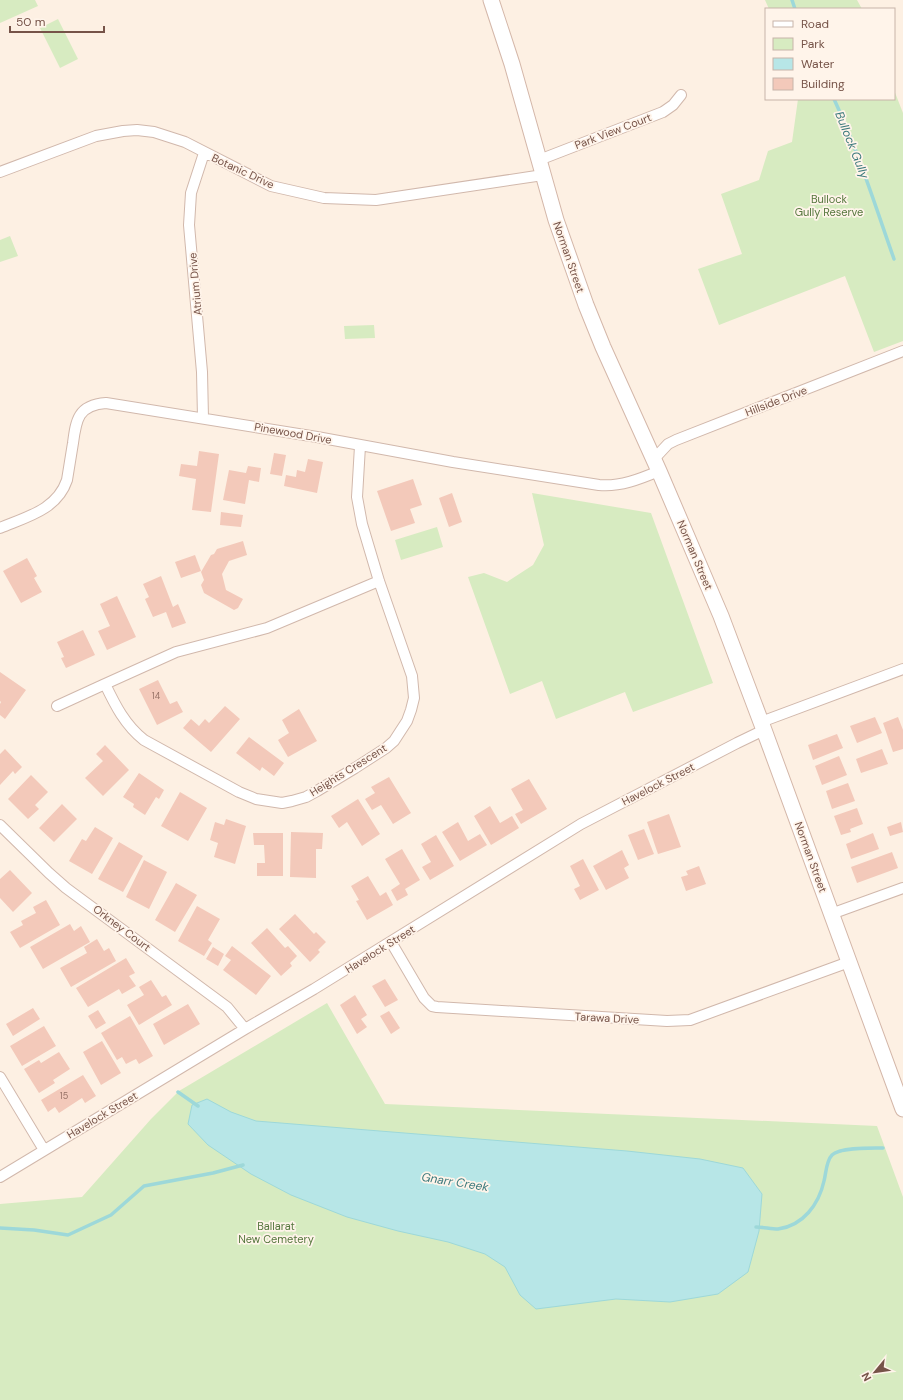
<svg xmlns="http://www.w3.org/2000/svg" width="903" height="1400" font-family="'DM Sans',sans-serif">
<rect width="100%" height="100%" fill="#fdf0e3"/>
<path fill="#d7ebc1" d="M0 0H35L38 6 0 23Z
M765 0H857L862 9H769Z
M58 19 78 59 60 68 40 28Z
M894 90 903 113V341L874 352 845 276 719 325 698 269 742 254 721 194 759 180 768 151 792 142 798 99H894Z
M10 236 18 256 0 262V240Z
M374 325 375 338 345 339 344 326Z
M532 493 651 513 713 683 633 712 625 692 556 719 542 681 510 694 468 577 484 573 507 582 533 565 544 545Z
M437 527 443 547 401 560 395 540Z
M327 1003 385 1104 877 1126 903 1197V1400H0V1204L82 1197 151 1119 179 1091Z"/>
<path fill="#b7e6e7" stroke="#9dd8d9" d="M207 1099 231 1112 256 1121 627 1151 700 1159 743 1168 762 1194 759 1231 748 1272 718 1294 670 1302 616 1299 536 1309 520 1295 505 1267 485 1254 448 1242 398 1231 347 1217 291 1195 251 1174 208 1145 188 1124 192 1105Z"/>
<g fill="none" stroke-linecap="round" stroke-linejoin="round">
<path stroke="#9dd8d9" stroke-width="3.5" d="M792 0 795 9
M834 99C858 151 875 205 894 259
M178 1092 198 1106
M756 1227C763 1227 771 1229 778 1229 803 1226 819 1204 824 1181 826 1174 826 1161 832 1155 840 1147 871 1148 883 1148
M0 1228 34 1230 68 1235 111 1215 144 1186 213 1173 243 1165"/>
</g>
<path fill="#f3c9ba" d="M199 451 219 454 211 512 192 510 196 479 179 476 181 464 197 466Z
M274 453 286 455 282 476 270 474Z
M308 459 323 462 317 493 284 486 286 475 296 477 297 470 305 472Z
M248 466 261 468 259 482 249 480 245 504 223 500 229 470 246 473Z
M413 479 422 505 410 509 415 523 391 531 377 491Z
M452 493 462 522 449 527 439 498Z
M221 512 243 515 241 527 220 525Z
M243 541 247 555 229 561 222 574 226 590 243 599 238 608 234 610 204 593 201 585 204 580 201 572 211 555 214 554 217 549Z
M195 555 201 571 181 578 175 562Z
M27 558 37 576 34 578 42 592 21 603 3 571Z
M161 576 173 607 178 604 186 623 172 628 166 612 153 617 145 599 149 597 143 584Z
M117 596 136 637 107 650 98 631 110 626 100 604Z
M83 630 95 655 66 668 61 658 64 657 57 642Z
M0 672 26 690 5 719 0 715V704L1 702 0 701Z
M158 680 170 704 177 701 183 712 157 725 139 689Z
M225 706 240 719 211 752 183 728 191 719 199 726 205 719 209 723Z
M299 709 317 741 288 757 278 740 289 733 282 720Z
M875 717 882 733 857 743 850 726Z
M898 717 903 730V749L893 752 883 723Z
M837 734 843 748 813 760 808 745Z
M249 737 284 763 274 776 262 767 260 771 236 753Z
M105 745 129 770 103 796 85 778 103 761 96 754Z
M5 749 22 767 15 774 13 771 0 785V754Z
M882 749 888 764 861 773 856 759Z
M839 756 847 775 822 785 815 766Z
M139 773 164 790 159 799 156 797 145 815 133 807 134 804 123 797Z
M31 775 48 792 35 805 39 809 28 819 8 799Z
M389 777 411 813 393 824 381 805 372 810 365 799 375 793 371 787Z
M529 779 547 809 521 824 515 814 523 810 511 789Z
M848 783 855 801 832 809 826 791Z
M180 792 207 808 188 841 161 826Z
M358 799 380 834 362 846 347 822 339 828 331 816Z
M62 804 77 819 54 842 39 828Z
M490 806 500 823 512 816 519 828 491 845 474 816Z
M857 808 863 824 850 829 851 832 841 835 834 816Z
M669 814 681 847 658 854 647 822Z
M226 819 246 826 235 864 214 857 218 843 210 840 215 822 224 825Z
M458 822 468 841 480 834 487 845 460 861 442 832Z
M901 822 903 832 890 836 887 827Z
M95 827 113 838 92 874 69 861 82 839 86 841Z
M644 829 654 854 638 860 628 835Z
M291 832 323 833 322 849H316V878L290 877Z
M253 833H283V876H257V863H265L264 845H254Z
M873 833 879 849 851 859 846 844Z
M436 835 454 866 430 880 422 867 431 862 421 844Z
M119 842 143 856 123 892 98 879Z
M402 849 420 880 405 889 408 895 397 901 391 890 400 884 385 859Z
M622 850 629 865 624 868 629 878 606 890 593 866Z
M892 852 898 868 857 883 851 867Z
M583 859 599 890 580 900 574 889 580 886 570 866Z
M144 860 167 872 149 909 126 897Z
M699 866 706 884 686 891 681 877 688 875 686 871Z
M10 870 32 893 13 912 0 898V879Z
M368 876 380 896 386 892 393 905 367 920 356 901 359 900 351 886Z
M176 883 197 895 175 932 155 920Z
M46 900 60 925 20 948 10 932 23 925 21 921 36 913 33 907Z
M197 906 220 919 208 940 212 943 204 956 178 941Z
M295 914 314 934 316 932 326 942 318 950 320 952 310 962 279 929Z
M70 924 74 931 81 926 90 942 43 969 30 947Z
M267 928 285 948 288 946 297 956 290 963 292 966 281 976 251 943Z
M97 939 104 951 109 948 116 961 71 987 60 968 87 953 84 947Z
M232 946 271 976 256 995 223 970 231 960 225 956Z
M213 947 224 954 218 966 206 959Z
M126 958 135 973 129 976 136 986 122 994 119 989 88 1007 76 988Z
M385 979 398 1000 385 1007 372 986Z
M151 980 162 997 166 995 172 1005 139 1025 127 1005 144 995 139 987Z
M355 995 367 1015 361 1019 367 1027 357 1034 340 1005Z
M188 1004 200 1024 164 1045 153 1024Z
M33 1008 40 1019 13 1036 6 1024Z
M98 1010 106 1023 96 1029 88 1016Z
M389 1011 400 1028 391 1034 380 1016Z
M130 1016 153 1056 139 1064 136 1059 126 1064 122 1057 117 1060 101 1033Z
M44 1026 56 1046 22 1066 10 1046Z
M102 1041 121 1073 101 1085 83 1052Z
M59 1052 70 1069 53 1080 55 1083 39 1093 24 1069 39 1060 41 1063Z
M83 1075 96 1096 85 1103 82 1098 59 1113 55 1107 48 1112 41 1100Z"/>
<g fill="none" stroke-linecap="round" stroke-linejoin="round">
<g stroke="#d1b8ac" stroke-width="12">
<path id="street" d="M539 160 663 112 673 105 681 95
M0 172 96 136 123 131 137 130 154 132 185 142 271 186 324 198 376 200 543 175
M203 418 202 372 189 225 191 193 204 153
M360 446 357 497 362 524 379 581 412 676 414 698 411 710 407 721 394 741 386 748 355 768 317 791 306 797 292 801 282 803 256 799 239 792 144 740C125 725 115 705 105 684L176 652 267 628 379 581
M654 459 668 444 676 440 903 351
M0 528C26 517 57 510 67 480 69 468 71 456 73 443 76 420 78 405 106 403L317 437 453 462 599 485C620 487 640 479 659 471
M57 706 105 684
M761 722 903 669
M0 825 49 873 66 888 227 1007 245 1029
M831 914 903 888
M391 942 424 998 432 1006 437 1007 667 1021 690 1020 849 962
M0 1077 44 1150
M0 1177 245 1029 314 989 581 824 737 743 764 730"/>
</g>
<g stroke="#d4b7a9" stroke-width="17">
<path id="secondary" d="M491 0 512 64 556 220 586 305 603 347 659 471 721 616 764 730 903 1109"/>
</g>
<use href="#street" stroke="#fff" stroke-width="10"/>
<use href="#secondary" stroke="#fff" stroke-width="15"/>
</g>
<g text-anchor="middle" stroke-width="3.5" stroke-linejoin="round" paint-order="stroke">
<g font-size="9" fill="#957064">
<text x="156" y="699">14</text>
<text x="64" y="1099">15</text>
</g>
<g font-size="11" fill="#765348" stroke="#fff4ea">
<text transform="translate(613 131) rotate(-21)" y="4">Park View Court</text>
<text transform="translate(243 171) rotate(25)" y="4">Botanic Drive</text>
<text transform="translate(569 257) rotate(71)" y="4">Norman Street</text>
<text transform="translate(195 284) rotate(-95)" y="4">Atrium Drive</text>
<text transform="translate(776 401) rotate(-21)" y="4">Hillside Drive</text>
<text transform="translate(293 433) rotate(10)" y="4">Pinewood Drive</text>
<text transform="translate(695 555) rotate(67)" y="4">Norman Street</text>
<text transform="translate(348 770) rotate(-32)" y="4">Heights Crescent</text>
<text transform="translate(658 784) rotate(-27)" y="4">Havelock Street</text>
<text transform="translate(811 857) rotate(70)" y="4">Norman Street</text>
<text transform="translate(122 928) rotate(37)" y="4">Orkney Court</text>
<text transform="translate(380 949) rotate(-32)" y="4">Havelock Street</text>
<text transform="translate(607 1018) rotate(3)" y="4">Tarawa Drive</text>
<text transform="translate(102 1115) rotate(-31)" y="4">Havelock Street</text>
</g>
<g font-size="11" fill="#55763d" stroke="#fff4ea">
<text x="829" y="203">Bullock<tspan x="829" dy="13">Gully Reserve</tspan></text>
<text x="276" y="1230">Ballarat<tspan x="276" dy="13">New Cemetery</tspan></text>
</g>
<g font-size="12" font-style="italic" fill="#3b797c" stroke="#fff4ea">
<text transform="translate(852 145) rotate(68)" y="4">Bullock Gully</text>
<text transform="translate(455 1182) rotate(9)" y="4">Gnarr Creek</text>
</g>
</g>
<rect x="765" y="8" width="130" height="92" fill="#fff4ea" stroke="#c8b4a9"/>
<rect x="773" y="21" width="20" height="6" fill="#ffffff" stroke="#c8b4a9"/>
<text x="801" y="28" font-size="12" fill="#765348">Road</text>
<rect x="773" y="38" width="20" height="12" fill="#d7ebc1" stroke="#c8b4a9"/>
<text x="801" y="48" font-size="12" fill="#765348">Park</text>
<rect x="773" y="58" width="20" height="12" fill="#b7e6e7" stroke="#c8b4a9"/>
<text x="801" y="68" font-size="12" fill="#765348">Water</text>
<rect x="773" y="78" width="20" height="12" fill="#f3c9ba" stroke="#c8b4a9"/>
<text x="801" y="88" font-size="12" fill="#765348">Building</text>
<g transform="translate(875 1372) rotate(241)" stroke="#fff4ea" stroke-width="3" paint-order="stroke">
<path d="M0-3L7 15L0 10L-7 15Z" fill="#765348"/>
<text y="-6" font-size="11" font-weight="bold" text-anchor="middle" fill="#765348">N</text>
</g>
<path d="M10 26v6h94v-6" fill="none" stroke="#765348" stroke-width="2"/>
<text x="16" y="26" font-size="12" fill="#765348" stroke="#fff4ea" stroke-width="3" paint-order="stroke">50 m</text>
</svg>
